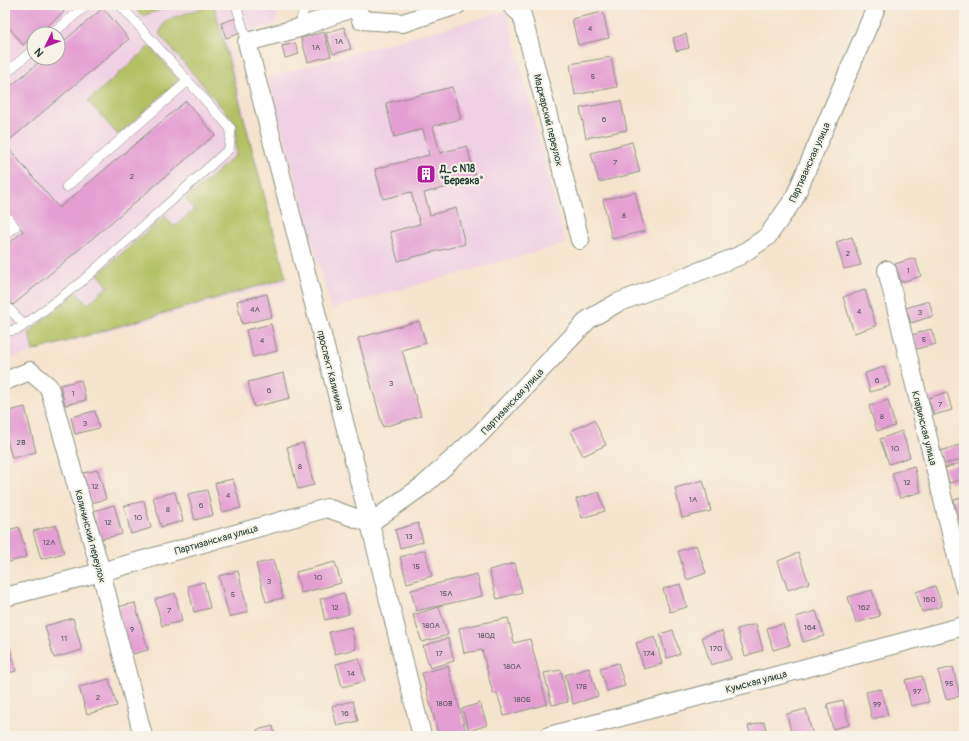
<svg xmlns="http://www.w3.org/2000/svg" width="969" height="741" font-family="Pangolin,sans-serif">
<rect width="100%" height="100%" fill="#f7f3e8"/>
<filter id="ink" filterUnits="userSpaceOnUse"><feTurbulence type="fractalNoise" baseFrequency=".025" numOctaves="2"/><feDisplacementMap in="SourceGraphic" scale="8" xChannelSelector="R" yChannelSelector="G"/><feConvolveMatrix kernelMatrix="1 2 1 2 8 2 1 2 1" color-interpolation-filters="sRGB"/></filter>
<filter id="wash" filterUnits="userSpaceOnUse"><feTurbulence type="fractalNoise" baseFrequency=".012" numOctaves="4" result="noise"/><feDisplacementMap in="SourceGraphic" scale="16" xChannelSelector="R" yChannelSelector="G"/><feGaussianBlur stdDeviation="0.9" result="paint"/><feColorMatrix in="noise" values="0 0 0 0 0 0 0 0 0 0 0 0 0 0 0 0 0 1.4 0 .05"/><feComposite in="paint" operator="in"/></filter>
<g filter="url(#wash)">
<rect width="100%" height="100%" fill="#f5e4cd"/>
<path fill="#f0d0e4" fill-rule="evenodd" d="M5 5H277L279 9 275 24 226 38 286 282 5 360ZM34 34H58V58H34Z
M507 11 565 244 331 309 268 77Z"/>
<path fill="#b3c164" stroke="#697f4c" d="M132 5H175L142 16Z
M211 5H214L286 278 33 351 29 332 76 292 88 304 108 286 98 274 165 216 174 227 194 210 186 199 236 155V124L159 34 166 20Z
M150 46 179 80 118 135 88 101Z"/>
<g id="blocks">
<path fill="#e49fd2" d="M5 5H58L64 12 37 34H34V36L23 45 5 22Z
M103 8 129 39 5 144 59 208 186 101 215 135 13 305 5 296V247L23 231 5 210V91L44 58H58V46Z
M603 12 609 38 578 45 572 19Z
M236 18 241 33 226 38 221 23Z
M344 27 351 49 333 54 326 33Z
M324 32 331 56 308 62 301 38Z
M686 34 689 48 676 51 673 38Z
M295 43 299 54 285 58 282 46Z
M611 57 617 87 575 95 570 64Z
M452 87 461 119 433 126 440 153 467 146 476 180 424 193 430 215 456 208 465 244 398 261 390 232 420 224 411 192 383 199 375 169 429 155 423 129 394 137 386 103Z
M621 101 627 130 586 138 580 108Z
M632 142 640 172 599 182 591 153Z
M635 192 645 231 612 239 603 200Z
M852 237 861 265 844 269 836 242Z
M915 258 921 276 901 282 895 264Z
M865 290 876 326 854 333 843 297Z
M267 294 272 317 242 324 237 301Z
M929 301 933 316 911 323 906 308Z
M419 321 426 343 402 350 421 416 383 427 358 338Z
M271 324 277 351 253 357 246 330Z
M931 329 936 344 916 349 912 335Z
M884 367 890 386 870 392 865 373Z
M284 373 290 398 254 407 248 382Z
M81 380 86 400 65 405 60 385Z
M947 392 952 410 934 415 928 398Z
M888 400 895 426 877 431 869 406Z
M25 407 36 452 12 458 5 432V412Z
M95 411 99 428 75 434 71 417Z
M594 420 606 445 583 456 571 431Z
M902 431 910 457 889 464 880 439Z
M303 443 314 485 298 489 287 447Z
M963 444 964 459 944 464 940 451Z
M964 462V479L949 483 945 468Z
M914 466 921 492 900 498 892 473Z
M98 470 106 499 91 503 83 473Z
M233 479 241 508 222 512 215 483Z
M703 480 711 511 682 518 675 488Z
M207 490 213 515 195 520 188 494Z
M175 492 183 521 161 527 153 497Z
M599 492 605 511 582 518 576 499Z
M964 497V520L960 522 954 500Z
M144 501 151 528 131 534 124 506Z
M114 505 122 534 101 539 94 511Z
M418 523 423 542 400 548 395 530Z
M56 525 64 553 41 559 33 531Z
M19 527 27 557 5 563V531Z
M696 545 706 573 687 580 678 551Z
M425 550 432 576 407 583 400 557Z
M798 553 809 583 788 590 778 561Z
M273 560 283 598 266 602 256 564Z
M335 562 341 583 301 593 296 572Z
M515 563 522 592 497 599 489 570Z
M238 571 248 612 229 617 219 576Z
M477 574 482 596 416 611 411 590Z
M204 582 210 608 194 612 188 586Z
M680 584 687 607 670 612 663 589Z
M935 586 942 606 922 612 916 592Z
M872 590 880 616 856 623 848 597Z
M175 593 182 621 162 626 155 599Z
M344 593 349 614 325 620 320 599Z
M135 603 148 650 129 655 117 607Z
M439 607 448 635 422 642 413 615Z
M816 611 824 636 803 642 796 617Z
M73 618 82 650 54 658 45 626Z
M508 618 514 643 530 639 547 704 504 716 497 693 493 694 482 650 464 653 459 628Z
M756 624 763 650 745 656 737 629Z
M783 624 790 645 773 650 767 628Z
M351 627 356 649 335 654 329 632Z
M673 630 680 654 667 658 660 634Z
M722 631 731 659 711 665 702 637Z
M655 637 662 664 644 669 636 643Z
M448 638 454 661 430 668 423 646Z
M8 642 16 671 5 674V643Z
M359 658 365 681 342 687 336 664Z
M618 663 625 686 607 691 600 668Z
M448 666 466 732 451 736H439L422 673Z
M953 667 960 696 946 699 938 671Z
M589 668 598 696 573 704 565 675Z
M561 670 568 702 552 705 544 673Z
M922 676 929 702 911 706 905 680Z
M109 679 117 706 87 714 79 687Z
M881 689 888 715 872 719 866 692Z
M843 700 849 725 833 729 827 704Z
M353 701 358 721 337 726 332 706Z
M480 703 487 725 469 731 462 709Z
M806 709 813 736H792L787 714Z
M764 722 768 736H751L748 726Z
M273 726 275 736H258L257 730Z"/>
</g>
</g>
<g filter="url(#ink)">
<use href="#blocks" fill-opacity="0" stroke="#8a9080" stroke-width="1"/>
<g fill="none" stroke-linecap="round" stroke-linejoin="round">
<g stroke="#8a9080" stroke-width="10">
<path id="service" d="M236 5 247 42
M299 28 305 5
M52 34 87 5
M5 74 34 49
M66 187 188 81
M5 215 15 227 5 236
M5 304 24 325
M5 332 19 329 81 282 229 149 231 129 120 5"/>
</g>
<g stroke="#8a9080" stroke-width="20">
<path id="minor" d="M511 5 522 15 580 240
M887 270 964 586
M5 381 30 371 49 387 101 572 143 736
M5 597 101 572 327 508 370 523 424 485 479 435 589 319 617 303 739 256 767 237 794 199 877 5
M422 736 370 523 247 42 299 28 357 6 361 20 403 23 457 5
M549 736 964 626"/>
</g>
<use href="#service" stroke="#fff" stroke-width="9"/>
<use href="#minor" stroke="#fff" stroke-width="18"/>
</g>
</g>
<defs>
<g id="building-square" transform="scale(1)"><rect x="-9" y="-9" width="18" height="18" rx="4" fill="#b5179e" stroke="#f7f3e8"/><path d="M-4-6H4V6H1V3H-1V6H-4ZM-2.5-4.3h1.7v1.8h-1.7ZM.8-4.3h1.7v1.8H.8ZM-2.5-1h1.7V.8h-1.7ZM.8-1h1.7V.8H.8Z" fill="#fff"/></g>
</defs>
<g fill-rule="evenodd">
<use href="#building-square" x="426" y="174"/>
</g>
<g text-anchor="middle" stroke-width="4" stroke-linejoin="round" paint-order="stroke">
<g font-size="8" fill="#50565c">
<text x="590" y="31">4</text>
<text x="339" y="44">1А</text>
<text x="316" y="50">1А</text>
<text x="593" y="79">5</text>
<text x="604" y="122">6</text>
<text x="615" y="165">7</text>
<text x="132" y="179">2</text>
<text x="624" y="218">8</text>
<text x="848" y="256">2</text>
<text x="908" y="273">1</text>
<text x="255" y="312">4А</text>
<text x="859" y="314">4</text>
<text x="920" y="315">3</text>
<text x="924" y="342">5</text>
<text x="262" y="343">4</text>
<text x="877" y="383">6</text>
<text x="391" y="386">3</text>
<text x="269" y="393">6</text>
<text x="73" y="396">1</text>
<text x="940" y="407">7</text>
<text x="882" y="419">8</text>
<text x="85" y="426">3</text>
<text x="21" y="445">2В</text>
<text x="895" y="451">10</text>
<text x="300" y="469">8</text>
<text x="907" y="485">12</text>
<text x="95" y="489">12</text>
<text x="228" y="498">4</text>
<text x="693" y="502">1А</text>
<text x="201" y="508">6</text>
<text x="168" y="512">8</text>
<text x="138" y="520">10</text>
<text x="108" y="525">12</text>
<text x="409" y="539">13</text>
<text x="49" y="545">12А</text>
<text x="416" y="569">15</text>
<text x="318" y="580">10</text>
<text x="269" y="584">3</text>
<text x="446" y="596">15А</text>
<text x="233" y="597">5</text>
<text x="929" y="602">160</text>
<text x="335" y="610">12</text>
<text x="864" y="610">162</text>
<text x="169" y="613">7</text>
<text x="431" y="628">180А</text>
<text x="810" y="630">164</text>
<text x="132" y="632">9</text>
<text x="486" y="638">180Д</text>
<text x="64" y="641">11</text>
<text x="716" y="651">170</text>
<text x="439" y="656">17</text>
<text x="649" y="656">174</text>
<text x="512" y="669">180А</text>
<text x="351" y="676">14</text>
<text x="949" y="686">95</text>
<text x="581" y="689">178</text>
<text x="917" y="694">97</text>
<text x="98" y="700">2</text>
<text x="522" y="702">180Б</text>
<text x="444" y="706">180В</text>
<text x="877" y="707">99</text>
<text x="345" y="716">16</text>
</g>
<g font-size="10" fill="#1f3d34" stroke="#f7f3e8">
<text transform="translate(549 120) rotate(76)" y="4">Маджарский переулок</text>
<text transform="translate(809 162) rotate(-66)" y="4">Партизанская улица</text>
<text transform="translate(331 370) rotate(76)" y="4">проспект Калинина</text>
<text transform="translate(512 401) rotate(-47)" y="4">Партизанская улица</text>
<text transform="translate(925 428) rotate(76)" y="4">Кларинская улица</text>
<text transform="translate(91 536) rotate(75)" y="4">Калининский переулок</text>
<text transform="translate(216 539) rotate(-16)" y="4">Партизанская улица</text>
<text transform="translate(756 681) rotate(-15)" y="4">Кумская улица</text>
</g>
<g font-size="10" font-weight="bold" fill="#1f3d34" stroke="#f7f3e8" text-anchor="start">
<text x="440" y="172">Д_с N18<tspan x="440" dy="12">"Березка"</tspan></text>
</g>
</g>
<rect width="969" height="741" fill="none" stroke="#f7f3e8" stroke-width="20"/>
<g transform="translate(46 46) rotate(227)"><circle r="19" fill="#f7f3e8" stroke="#a1aaa0"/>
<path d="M0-3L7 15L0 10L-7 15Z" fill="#b5179e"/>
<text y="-6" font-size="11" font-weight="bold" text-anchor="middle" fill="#1f3d34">N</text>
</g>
</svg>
